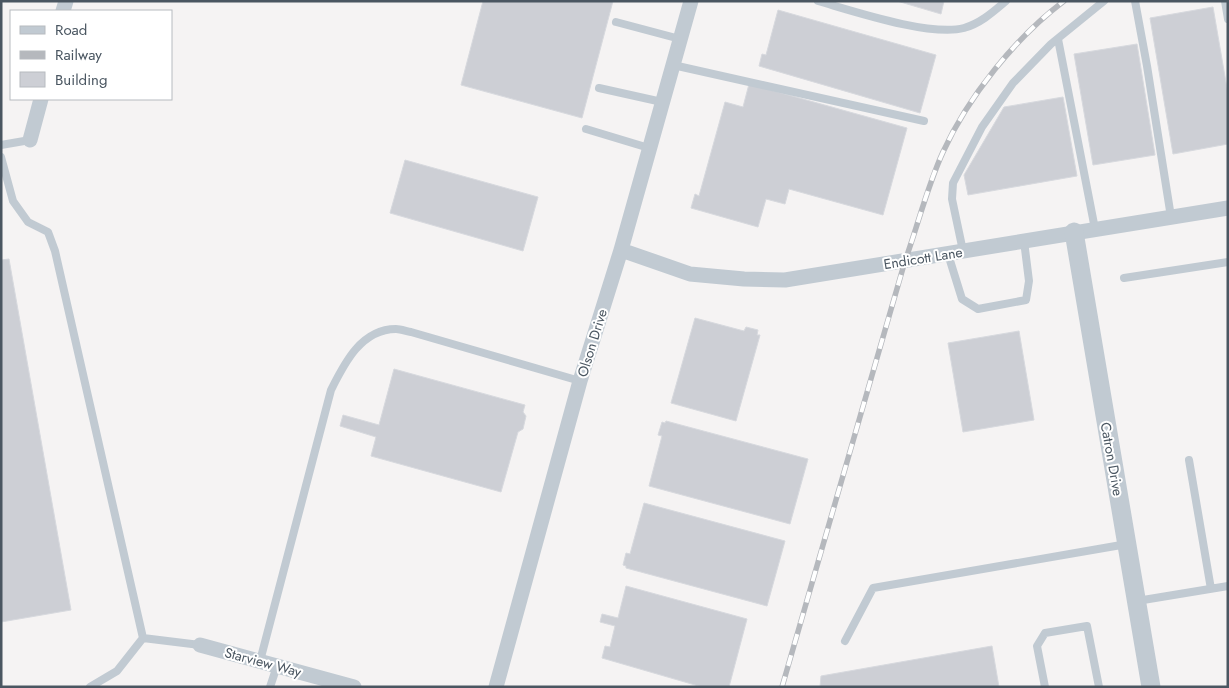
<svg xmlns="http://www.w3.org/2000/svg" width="1229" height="688" font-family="Jost,sans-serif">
<rect width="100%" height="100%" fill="#f5f3f3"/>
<path fill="#cdcfd5" stroke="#d7d9de" d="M483 1H613L582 118 461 85Z
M897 1H944L941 14Z
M1213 7 1228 94V144L1173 154 1150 18Z
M778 10 936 55 920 113 759 66 762 54 766 55Z
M1137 44 1155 155 1093 165 1074 54Z
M749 84 907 128 883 215 789 189 785 204 766 199 758 227 691 208 695 194 699 196 725 102 743 107Z
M1063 97 1077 176 968 195 964 175 1004 107Z
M405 160 538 197 523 251 390 213Z
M9 259 71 610 1 622V260Z
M695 318 744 331 746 327 758 330 757 335H760L736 421 671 403Z
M1019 331 1034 420 963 432 948 343Z
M394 369 525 405 523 412 526 416 523 429 518 432 501 492 371 456 376 437 340 426 343 415 379 425Z
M666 421 808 459 790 524 649 486 662 436 658 435 662 422 665 423Z
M644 503 785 541 767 606 626 568V566L623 565 626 553 630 554Z
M626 586 747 619 729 687H702L602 658 605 646 610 647 615 626 600 622 602 614 618 618Z
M992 646 999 687H820L821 676Z"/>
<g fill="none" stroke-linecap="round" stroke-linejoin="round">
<path stroke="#c1cad2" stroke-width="8" d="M818 1C853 11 931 37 964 28 981 23 993 12 1006 1
M1135 1 1147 66 1171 217
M1225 1 1228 19
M616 22 680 39
M1058 39 1095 229
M673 65 924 121
M599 88 662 102
M586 129 649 148
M1 145 30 140
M1 157 13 201 28 222 48 232 55 251 143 638
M963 251 952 199 953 183 982 127 1013 83 1051 44 1104 1
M948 254 962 299 978 309 1026 300 1029 281 1024 241
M1124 278 1228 262
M1189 460 1211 589
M1137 601 1228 586
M845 641 873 588 1127 544
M260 661 331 390C344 364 361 329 396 329 400 329 406 331 411 332L580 381
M90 687 117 671 143 638 200 645
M270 687 277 666
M1045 687 1037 646 1045 633 1087 626 1099 687"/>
<path stroke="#c1cad2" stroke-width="15" d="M63 11 66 1
M30 140 41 99
M621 250 690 274 744 279 785 280 1228 208
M200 645 354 687
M496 687 580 381 621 250 691 1"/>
<path stroke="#c1cad2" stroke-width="19" d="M1074 232 1151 687"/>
<g stroke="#b5b8bd" stroke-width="5.5">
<path id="rail" d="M782 687 905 261C918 225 927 187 943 152 968 97 1015 38 1064 1"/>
</g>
<use href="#rail" stroke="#fff" stroke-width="4" stroke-dasharray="11" stroke-linecap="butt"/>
</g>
<g text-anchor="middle" stroke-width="4" stroke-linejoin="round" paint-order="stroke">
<g font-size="14" fill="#4a5661" stroke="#fff">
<text transform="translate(923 258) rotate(-9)" y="5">Endicott Lane</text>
<text transform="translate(592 343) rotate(-73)" y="5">Olson Drive</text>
<text transform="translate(1112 459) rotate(80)" y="5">Catron Drive</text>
<text transform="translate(263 662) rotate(15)" y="5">Starview Way</text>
</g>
</g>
<rect width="1229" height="688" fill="none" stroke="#4a5661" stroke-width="5"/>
<rect x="10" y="10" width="162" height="90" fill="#ffffff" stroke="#b7bbc0"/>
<rect x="20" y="26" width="25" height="8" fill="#c1cad2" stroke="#b7bbc0"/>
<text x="55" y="35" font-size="15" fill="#4a5661">Road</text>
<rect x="20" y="51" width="25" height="8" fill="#b5b8bd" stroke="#b7bbc0"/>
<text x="55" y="60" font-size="15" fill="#4a5661">Railway</text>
<rect x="20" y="72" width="25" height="15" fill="#cdcfd5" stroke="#b7bbc0"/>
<text x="55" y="85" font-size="15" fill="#4a5661">Building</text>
</svg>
